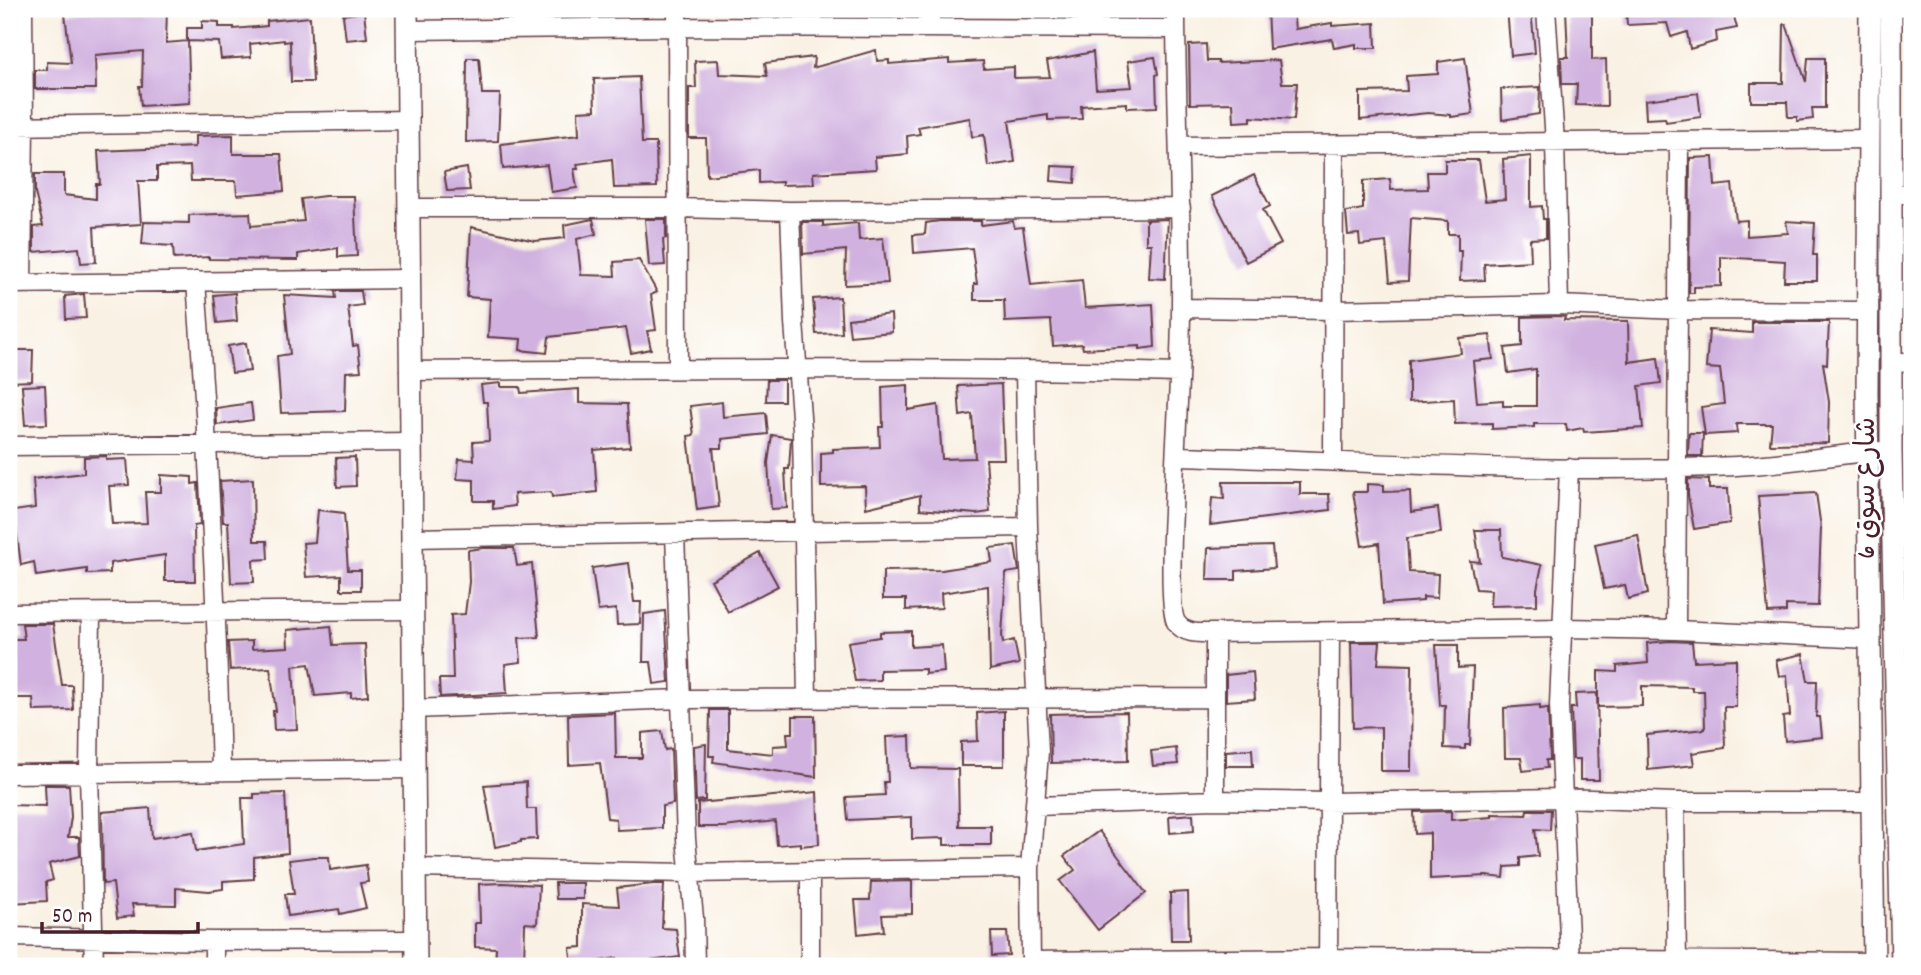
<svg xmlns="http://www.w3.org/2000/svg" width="1921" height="975" font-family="Dekko,'Playpen Sans Arabic',sans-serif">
<rect width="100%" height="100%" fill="#fff"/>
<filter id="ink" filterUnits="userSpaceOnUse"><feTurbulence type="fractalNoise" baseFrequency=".0143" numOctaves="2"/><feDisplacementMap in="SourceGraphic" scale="14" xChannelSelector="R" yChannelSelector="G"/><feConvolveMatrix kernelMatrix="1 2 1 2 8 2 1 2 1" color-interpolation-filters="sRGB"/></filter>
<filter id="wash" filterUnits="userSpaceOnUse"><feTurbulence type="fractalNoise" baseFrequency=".00686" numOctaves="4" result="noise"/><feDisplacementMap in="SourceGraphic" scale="28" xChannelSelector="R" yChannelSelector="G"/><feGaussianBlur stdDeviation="1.57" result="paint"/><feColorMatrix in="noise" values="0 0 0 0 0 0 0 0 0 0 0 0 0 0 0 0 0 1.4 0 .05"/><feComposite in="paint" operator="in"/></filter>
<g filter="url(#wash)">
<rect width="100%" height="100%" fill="#f9f1e3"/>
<g id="blocks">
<path fill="#d0b1df" d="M105 9H167L166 43 188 41 190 103 141 106 139 86H142L143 51 95 55 96 89H35V70H47V62L71 63 65 14Z
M1267 9H1293L1295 29 1332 23V26L1375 23 1376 48H1356V44L1334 48 1332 39 1269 49Z
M1507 9H1531L1535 53 1511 56Z
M1566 9 1592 10V60L1606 59 1607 106 1576 105 1577 84H1562L1561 57H1568Z
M1626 9H1681V17L1732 9 1737 28 1716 32 1717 41 1690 49 1687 32 1671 37 1667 23 1627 25Z
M364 12 367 38 346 40 343 15Z
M310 17 313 82H291L290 41 284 42V40L250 44 251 57 221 59 219 42 187 41V28H202V21L219 22V27H234V29L267 26V21Z
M1784 24H1786L1806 82 1808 58H1825V108H1812L1813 119 1797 121V117H1788L1787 102H1751V83H1783Z
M1206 44 1207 61H1218V63L1279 60 1282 83H1297L1294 120 1251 117V121L1234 122 1233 103 1190 104 1189 45Z
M876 50 877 61 889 60V64L949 59V63L983 61 984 69 1014 67V78L1050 77 1047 61 1093 52 1096 89 1132 87 1128 61 1155 57 1158 74 1156 75 1157 107 1127 108V103L1081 106 1082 119 1048 120V115L1009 121 1015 162 988 166 984 135 972 137 970 118 918 127 920 134 907 136 908 154 875 157 876 169 813 173 814 184 782 185V182L759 183V170L707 176 706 138H689V88H696L695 61 718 60 719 74 767 76 765 63 814 57 813 68Z
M467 58H479L482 94H500L498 141 466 142Z
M1465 58 1473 114 1451 117V115L1428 113 1360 120V92L1407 91 1406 76 1438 74V62Z
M639 77 642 143H656L657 187 614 188 612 159 577 164 578 169H574L577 188 551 192 547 165 503 169 501 144 579 135 578 111 595 110 594 79Z
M1540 87 1539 114 1502 120 1501 89Z
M1698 93 1701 117 1666 122 1665 118 1646 119 1645 100Z
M233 135V154H281L284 191 237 195 236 181H191L190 166 157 167V181H138L141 224 94 227 96 262 81 263 79 248 34 252V227L43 226 35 193V174H64V195L96 199V184H100L98 151 195 147V136Z
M1531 156V207L1542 206 1543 219H1546V238L1530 239 1531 261 1484 264 1485 280 1460 281 1461 251H1458V234H1448V221L1411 218 1408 281 1390 282 1386 242 1360 245 1359 234 1348 235 1346 212 1363 209V181L1390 179 1391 190 1428 189 1427 172H1445V160H1479L1485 201 1505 199 1503 159Z
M1713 157 1715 186 1732 184 1736 221 1747 220V236L1788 233 1786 221 1815 223 1813 255H1817V281H1784L1785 261 1721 257V286L1694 287V293H1689L1690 158Z
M1052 166 1076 167 1075 183 1051 181Z
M467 168 470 190 447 191 444 172Z
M1254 175 1270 206 1263 210 1281 244 1246 262 1212 196Z
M325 196H354L357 256 338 257V248L298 254V260L209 259V257L174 259 173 246 142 244 144 222 189 223V215L250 213 251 226 304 221 301 199Z
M593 219 596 234 577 239 581 275 615 276 614 262 639 260 657 292 651 295 656 330 647 331 651 349 631 353 626 328 549 337 547 353 520 350 521 339 488 337 490 299 467 297 471 227 535 241 565 238 564 225Z
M645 219H666V238L663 239 665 265 649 266Z
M1168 219 1165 279 1149 278 1151 244H1146V220Z
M940 221H981V225L1013 221 1014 228 1023 227 1031 285 1082 280 1085 308 1153 304 1155 347 1140 349V346L1083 349 1082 344 1053 346 1051 320 1005 322 1004 300H974V284H977L972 248 914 253 913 235 925 234 926 223Z
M802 222H823V226L858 223 859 240 883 238 888 283 845 285 846 250 803 254Z
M335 291H361L363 305 348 307 353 346 358 345 361 371 346 372 345 411 281 413 277 356 290 354 284 295 336 298Z
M235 293 237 321 217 323 214 295Z
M84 294 86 318 66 319 65 296Z
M840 297 842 333 816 334 813 299Z
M891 314 892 332 850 336 848 319Z
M1559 316 1565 317 1564 320 1628 321 1629 362 1658 358 1661 383 1639 386 1643 428 1584 432 1583 428 1567 431 1566 424H1534V427L1492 429V423L1455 424 1454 399 1409 402V360L1461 353 1459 338 1490 335 1493 359 1473 361 1477 402 1503 400V406H1536V369L1508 373 1505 348 1522 346V317Z
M1752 322H1829L1827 364 1823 363 1829 402 1828 443 1770 444 1772 424H1736L1737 433 1705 435 1701 407 1724 404 1720 369 1706 368 1709 330 1752 333Z
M246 343 250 371 232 373 228 346Z
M9 350H33L32 381 9 382Z
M767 380H784V401H766Z
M501 383V387H520L521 393 579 389V403L627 404 630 447 594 450 597 492 552 497 551 492 514 494 515 506 493 509V501H474V480L457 479 459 459 474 460 473 442 489 441 487 402H483L481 385Z
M1001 384 1004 459H986L990 512 976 514 920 509V495L866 508 865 486 821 487V453L833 452V449L880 447 879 427H883L882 387 908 385V410L938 405 942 459 975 458 972 414 960 416 958 386Z
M45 385 47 424 25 425 22 386Z
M722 402 723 417 766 413 768 434 722 439V448H713L719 507 697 510 688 436 694 435 690 406Z
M251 403 253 420 217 425 216 408Z
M1689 433H1703L1702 456H1688Z
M772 435 791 438 789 469H785L787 508 771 509 768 463Z
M106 456V460L127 459 129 485 109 486 112 524 147 523 145 492H161V475L192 477V484L198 483 200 525 194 526 195 581H165V555L110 563V573L87 574V569L36 576 34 562 21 565 14 511 35 508 33 479 84 473V457Z
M355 457 356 486 337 487 336 458Z
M253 479 254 541H267L268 559 253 560 254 582 231 583 228 522H223L220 481Z
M1688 479 1709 480V489H1728L1730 523 1694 529 1688 495Z
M1223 482H1300V494H1329L1330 510 1210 525 1212 498 1224 499Z
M1367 484 1384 485V492L1410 491 1411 512 1438 508 1441 533 1407 538 1409 572 1438 574 1437 598 1423 597V601L1383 604 1379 543 1362 546 1353 492H1367Z
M1816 493 1821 528 1818 606 1786 605V612L1768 613 1758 496Z
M318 510 344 513 348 570H361V590H341V575L306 577 303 543 315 542Z
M1475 530H1501L1502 557 1542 565 1537 589V605L1490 606 1491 590 1476 589 1470 561 1480 562Z
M1638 535 1648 594 1628 599 1625 585 1604 589 1595 544Z
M1015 545 1019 571 1006 573 1002 635 1003 643 1014 640 1019 664 990 670 988 586 941 593 942 608 906 610V599H883V571L942 570 992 562 990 548Z
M1272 546 1274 568 1236 571V580H1207L1208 548Z
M483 548H514L517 566 532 564 539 637 519 638 521 662 505 664 507 693 440 697 439 679H453L451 615 465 614 469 582 468 550Z
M760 553 778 586 728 612 711 580Z
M629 563 634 602H641L640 624 617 625 616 609 598 611 592 568Z
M665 611 669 682 654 684 651 662H643L644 614Z
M22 624H53L62 685H72L73 710 34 711 33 698H9V639H24Z
M331 626 333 645 365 644 368 696 351 698V693L315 696 309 664 293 666 297 729 274 730 273 711H276L270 668 230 670 228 642 252 641V649L288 647 287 630Z
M911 631V647L942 645 944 672 925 674V669L880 670V680L855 681 848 642 880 637V632Z
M1670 641 1692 642 1694 661 1736 659V707H1724L1725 748 1692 753 1694 765 1648 770 1647 735 1705 729 1704 691H1692V687L1642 686V706L1598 707V671L1617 672V666L1648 663 1647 643Z
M1351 642H1380L1378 664 1412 665 1411 771H1381V727L1353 728Z
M1436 645H1458V668L1473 667 1470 745H1465V749L1444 748 1445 705H1440Z
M1803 654 1808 681H1817L1816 717H1820L1822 737 1785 741 1783 717 1790 716 1787 675 1779 676 1776 660Z
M1253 672 1255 699 1226 701V675Z
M1597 693 1599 780H1580V759H1573L1571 708H1576L1575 694Z
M1540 705V709L1548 708 1550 760H1546L1547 768 1523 771 1521 758H1505L1504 708Z
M710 710H728V749L773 754V746L788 745 787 733H793V716H815L816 777 713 762 714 756H709Z
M1004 711V766H961V742L978 741 977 713Z
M1127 712 1128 761 1051 763 1050 714Z
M615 713 616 758H642V733L662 731 665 750 671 749 673 804 662 806V828L617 830 616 819 607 818 600 763 569 765 568 715Z
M910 736 911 768 958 769 959 826H991V845H944V838L912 839V817L848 820 846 797 885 795 884 782H888L886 737Z
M706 744 705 800 696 801 694 746Z
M1176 748 1178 764 1153 766 1151 751Z
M1252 749 1253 766H1226V751Z
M526 782 527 809H536L537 839 521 840V842L495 847 484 785Z
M45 785H69L71 817 68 837H79L80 856 49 864 53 880 46 882 47 901 9 903V805L46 806Z
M817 792 819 844 801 846V843L777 845 775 821 724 827H698V803Z
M285 793 288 853 254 857V879L223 881V889L209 891 176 888V905L132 904 134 916 117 918 113 883 103 884 102 812 150 808 152 838 193 832 196 851 244 844 242 798H254V794Z
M1527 810H1551L1550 830 1535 829 1538 856 1520 858V866L1505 867 1504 878 1486 876 1430 879V833L1415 834 1414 812 1451 811V820L1492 817V814L1526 815Z
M1193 814 1194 831 1170 833 1169 816Z
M1099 831 1146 893 1098 930 1060 881 1075 870 1064 856Z
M314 857H329L330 870 366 865 368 882 360 883 366 908 340 914 339 909 288 916 285 894H294L289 860Z
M912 881V914L882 915 884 931 858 934 855 900H870L871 882Z
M502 883 539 885 537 924 525 923 524 966H495L496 948 475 947V923H480L479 884Z
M555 883H583V899H556Z
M653 884H664L662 928 676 929 680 957 618 965 617 958 572 966 570 948 582 947V904L619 906 617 888Z
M1188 892 1189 940H1171L1170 893Z
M991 932H1007L1009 955 992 956Z"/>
</g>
</g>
<g filter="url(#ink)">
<use href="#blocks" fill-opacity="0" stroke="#643e47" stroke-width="2"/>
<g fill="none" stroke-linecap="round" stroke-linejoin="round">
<g stroke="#643e47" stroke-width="21">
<path id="minor" d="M677 9 678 369
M930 9V27
M1176 9C1176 108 1182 206 1181 305 1181 374 1175 443 1173 512 1172 530 1169 610 1176 622 1184 635 1202 633 1215 633L1563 628 1676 630 1870 639
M1546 9 1555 142 1559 305
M407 30 676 27 1176 29
M9 126 409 120
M1180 146 1870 139
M1890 194H1912
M410 208H678L790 211 1181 208
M790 211 794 322 802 430 807 698
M196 281C208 444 217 607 221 771
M9 284 409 279
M22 284 24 125 23 9
M1181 308 1333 310 1559 305 1680 310 1868 311
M1891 362H1912
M1025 370 1028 527 1039 752 1030 868 1031 966
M409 371C666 369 923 367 1179 373
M9 446 411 442
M1176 456C1362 461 1550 475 1736 466 1784 464 1831 455 1878 451
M1333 460 1334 145
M1569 468 1559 705 1570 961
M1892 522H1912
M675 534 686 839 694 918 695 966
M411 538 1028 527
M9 613 412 610
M91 613 89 773 94 966
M1676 630 1679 142
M1215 633V800
M412 709 681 699 1214 698
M9 774 413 769
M1675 802 1677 966
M1036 806 1215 800 1328 802 1563 798 1675 802H1872
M414 868 689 873 1030 868
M9 937 214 941 416 940
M1031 961 1329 958 1874 962
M214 966V941
M810 966V871
M1328 966 1330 632"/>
</g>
<g stroke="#643e47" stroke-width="24">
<path id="tertiary" d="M407 9 416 966
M1870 9 1867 393 1874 966
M1891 9V451L1902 966"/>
</g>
<use href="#minor" stroke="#fff" stroke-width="18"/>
<use href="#tertiary" stroke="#fff" stroke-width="21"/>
</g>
</g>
<g text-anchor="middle" stroke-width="5" stroke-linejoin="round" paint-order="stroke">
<g font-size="28" fill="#4a1f2b" stroke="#fff">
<text transform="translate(1864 488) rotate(-90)" y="10">شارع سوق 6</text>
</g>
</g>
<rect width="1921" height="975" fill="none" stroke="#fff" stroke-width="35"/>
<path d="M42 922v10h156v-10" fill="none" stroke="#4a1f2b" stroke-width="3.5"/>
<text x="52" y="922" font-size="21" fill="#4a1f2b" stroke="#ffffff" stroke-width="5" paint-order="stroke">50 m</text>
</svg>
